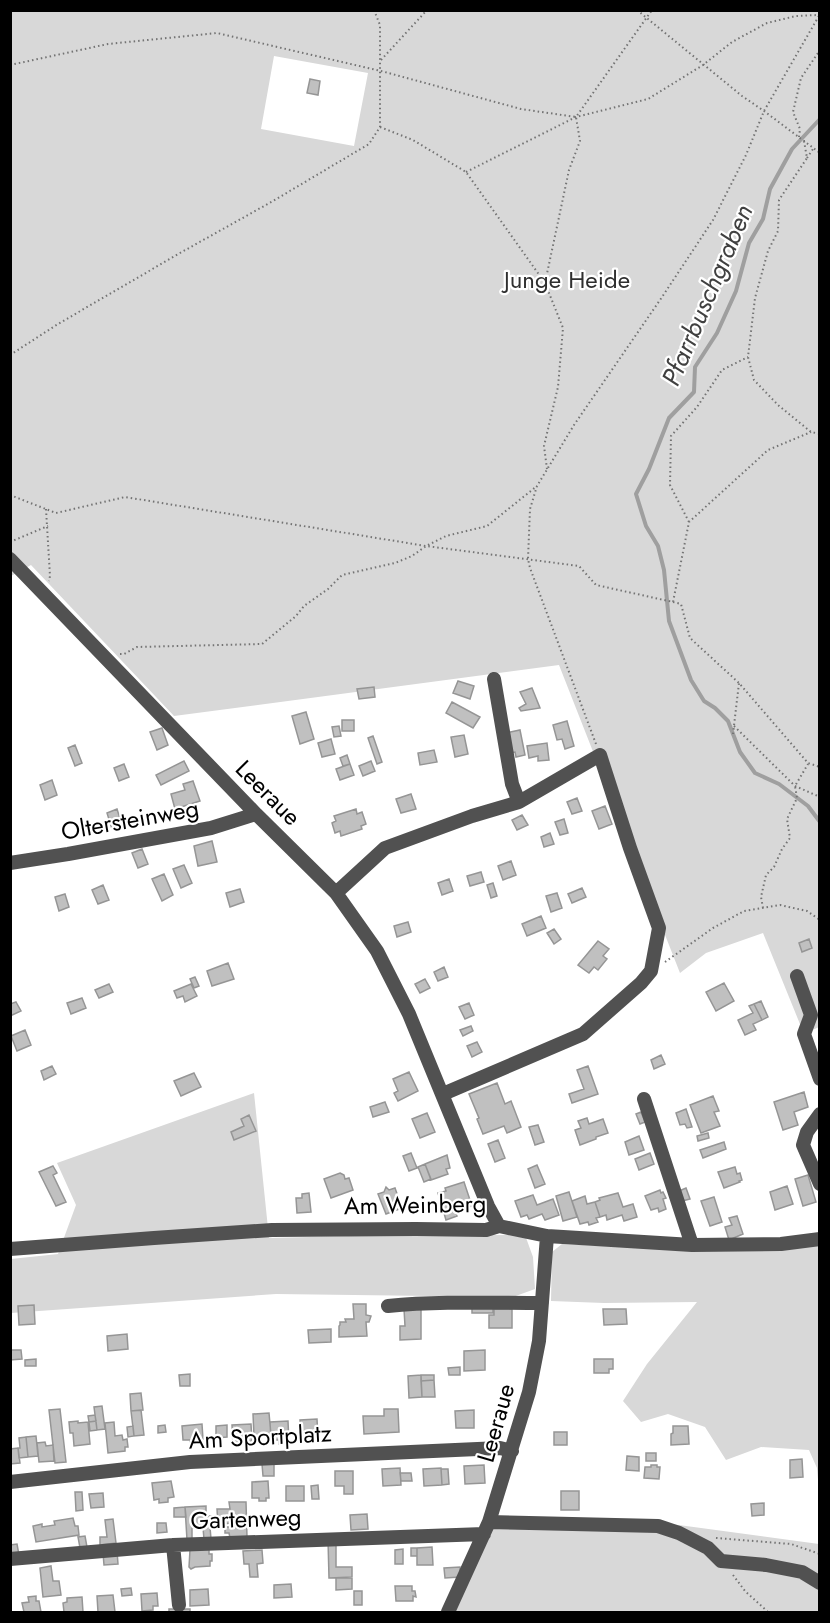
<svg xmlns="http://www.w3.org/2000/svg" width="830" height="1623" font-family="Jost,sans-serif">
<rect width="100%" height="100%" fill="#fff"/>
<path fill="#d8d8d8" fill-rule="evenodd" d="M11 11H819V1027L804 1034 763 933 706 953 680 973 559 665 174 716 31 565 11 576ZM274 56 368 73 354 146 261 129Z
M254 1093 269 1238 351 1236 525 1235 533 1257 535 1289 513 1297 276 1294 11 1313V1259L58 1254 76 1205 57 1163Z
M562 1244 687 1250 819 1244V1491L817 1468 809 1450 761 1447 726 1460 705 1427 668 1414 641 1422 623 1401 647 1364 697 1302 604 1303 551 1301 552 1252Z
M664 1523 819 1544V1612H454L495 1524Z"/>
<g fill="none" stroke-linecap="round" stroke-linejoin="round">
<path stroke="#9f9f9f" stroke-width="4" d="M820 119 792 149 770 189 763 219 749 243 736 291 717 333 695 367 694 392 669 418 649 469 636 494 646 526 658 546 664 570 669 621 691 680 704 701 715 708 728 721 740 752 755 773 779 784 808 806 820 822"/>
</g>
<path fill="#c0c0c0" stroke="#959595" stroke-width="1.5" d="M310 79 320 81 318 95 307 93Z
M458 681 474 686 470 699 453 693Z
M374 687 375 697 359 699 357 689Z
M532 688 540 708 521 711 519 708 526 704 520 692Z
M452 702 480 717 473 728 446 713Z
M306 712 314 739 300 744 292 716Z
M342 720H354V731H342Z
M567 721 574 746 565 749 562 739 557 740 553 725Z
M339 726 341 736 334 737 332 727Z
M162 728 168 745 157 750 150 732Z
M520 730 525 755 516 757 515 752 509 753 506 733Z
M464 735 468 754 455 757 451 737Z
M373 736 382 762 377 764 368 738Z
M331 739 335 754 322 757 318 743Z
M547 743 549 760 538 761V756L529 758 527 746Z
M75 745 82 763 75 766 68 748Z
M434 750 437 762 420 765 418 753Z
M347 755 350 764 343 766 340 758Z
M184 761 189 771 161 785 156 775Z
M371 761 375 771 363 776 359 766Z
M124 764 129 777 119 781 114 768Z
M350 764 354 775 340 780 336 769Z
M52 780 57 795 45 800 40 785Z
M193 781 200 801 175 809 171 794 185 790 183 784Z
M411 794 416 809 401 813 396 799Z
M577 798 582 811 572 814 567 802Z
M605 806 612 824 599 829 592 811Z
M117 809 122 825 112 829 107 813Z
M356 809 357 814 362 812 366 824 361 826 362 829 341 836 340 831 335 833 332 823 336 821 334 816Z
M522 815 528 825 517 830 512 820Z
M564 819 568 833 560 835 555 822Z
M550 833 554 844 544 847 541 837Z
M212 841 217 862 198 866 194 846Z
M142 849 148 864 138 868 132 853Z
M511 861 516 875 503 880 498 866Z
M184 865 192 883 181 888 173 869Z
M481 872 484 882 470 886 467 876Z
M164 874 173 895 162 901 152 879Z
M449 879 453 891 442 895 438 883Z
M493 883 497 896 491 898 487 885Z
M103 885 109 900 98 904 92 890Z
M582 888 586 897 572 903 568 894Z
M240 889 244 902 230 907 226 893Z
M557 893 562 908 551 912 546 896Z
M65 894 69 907 59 911 55 897Z
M541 916 546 928 527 936 522 924Z
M408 922 411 932 397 937 394 926Z
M554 929 561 939 554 944 547 933Z
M809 939 812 948 802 952 799 943Z
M598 941 609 949 603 956 607 959 598 970 594 967 589 973 578 965Z
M228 963 234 979 212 986 207 971Z
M444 967 448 977 438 981 434 972Z
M195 977 199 986 194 988 190 979Z
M425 979 430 988 420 993 415 984Z
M724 983 734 1001 716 1011 706 992Z
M109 984 113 992 99 998 95 990Z
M191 984 197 996 185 1002 183 996 177 998 174 991Z
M82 998 86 1008 71 1014 67 1003Z
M761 1001 768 1017 762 1020 754 1004Z
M16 1002 21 1011 10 1016V1004Z
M469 1003 474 1015 465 1019 459 1007Z
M754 1004 762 1020 753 1024 756 1030 745 1035 738 1020 753 1013 749 1006Z
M471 1026 473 1031 463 1036 460 1030Z
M25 1030 31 1045 17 1051 11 1036Z
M477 1042 482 1052 472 1057 467 1046Z
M661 1055 665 1064 654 1069 651 1060Z
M52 1066 56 1074 44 1080 41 1071Z
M588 1066 598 1094 572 1103 569 1094 584 1089 577 1070Z
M409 1072 418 1091 398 1101 394 1093 398 1091 393 1079Z
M194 1073 201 1087 181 1096 174 1081Z
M497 1083 505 1104 511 1101 521 1127 507 1133 504 1126 483 1134 477 1119 479 1118 469 1094Z
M804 1092 808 1107 794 1112 798 1125 783 1130 774 1102Z
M713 1096 719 1111 714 1112 720 1126 701 1133 690 1105Z
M385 1102 389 1112 373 1117 370 1107Z
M686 1109 692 1127 687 1128 685 1124 680 1125 676 1113Z
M641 1112 645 1122 640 1124 636 1114Z
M427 1113 435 1132 420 1138 412 1119Z
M249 1115 256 1131 234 1140 231 1132 244 1126 241 1119Z
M587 1118 589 1124 603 1119 608 1133 596 1137V1139L580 1145 575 1130 581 1128 578 1121Z
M538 1125 544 1142 535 1145 529 1127Z
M708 1133 709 1138 698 1141 697 1136Z
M639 1136 644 1150 629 1155 625 1142Z
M498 1140 505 1158 495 1162 488 1144Z
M724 1142 726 1149 703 1158 700 1150Z
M411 1153 417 1168 409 1171 403 1156Z
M650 1153 654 1164 639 1170 635 1159Z
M447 1155 450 1168 446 1169 448 1174 431 1180 425 1164Z
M425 1164 431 1179 424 1182 418 1167Z
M537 1165 545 1184 535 1188 528 1169Z
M53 1166 57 1173 53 1175 66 1202 56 1206 39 1172Z
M735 1167 737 1174 740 1173 742 1180 739 1181 740 1182 724 1188 718 1172Z
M340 1173 344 1175 345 1179 349 1178 353 1190 331 1198 324 1179Z
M808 1175 816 1202 803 1206 795 1179Z
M464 1182 472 1206 455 1211 457 1216 446 1220 438 1193 446 1191 445 1188Z
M787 1186 793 1204 775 1210 770 1192Z
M386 1187 389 1190 395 1188 402 1208 386 1214 378 1194 384 1192Z
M686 1188 690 1199 682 1201 679 1191Z
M660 1190 661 1193 663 1192 666 1198 663 1199 666 1209 659 1212 658 1208 651 1210 645 1196Z
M569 1192 577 1217 563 1221 556 1196Z
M309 1193 311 1212 297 1213 296 1198H302V1194Z
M618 1193 623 1207 633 1204 637 1217 624 1221 622 1215 607 1220 606 1215 600 1217 595 1202 600 1200 599 1198Z
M533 1195 537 1205 553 1199 559 1215 545 1220 542 1214 529 1219 527 1215 521 1217 515 1201Z
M585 1196 587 1204 595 1202 600 1217 596 1218 598 1222 589 1225 588 1222 580 1224 572 1201Z
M714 1197 722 1222 710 1226 701 1201Z
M737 1216 743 1234 729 1240 725 1227 732 1225 729 1218Z
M353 1304H366V1315L371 1316 369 1322H366L367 1336 339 1337V1326L340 1325V1322H346L345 1319H354Z
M34 1305 35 1324 19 1325 18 1306Z
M472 1306H493V1313H472Z
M421 1308V1339L400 1340V1326H405L404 1309Z
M494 1309H512V1328H489V1315H494Z
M603 1309H626L627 1324 604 1325Z
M331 1329V1342L309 1343 308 1330Z
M127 1334 128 1349 108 1351 107 1336Z
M10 1350H21L22 1359 10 1360Z
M485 1350V1370L464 1371V1351Z
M36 1359V1366H25V1360Z
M594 1359H613V1369H609V1373H594Z
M460 1367V1375H449L448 1368Z
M190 1374V1386H180L179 1375Z
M421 1375H434V1380L421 1381Z
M421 1375 422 1397 409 1398 408 1376Z
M434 1380 435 1397H422L421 1381Z
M141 1393 143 1410 131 1411 130 1394Z
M102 1406 105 1429 97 1430 94 1407Z
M60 1409 66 1462 55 1463 49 1410Z
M384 1409H398L399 1432 364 1434 363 1416H384Z
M141 1410 144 1435 134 1436 131 1411Z
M474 1410V1428H456L455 1411Z
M269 1413 271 1435 254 1436 253 1414Z
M95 1415 96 1421 89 1422 88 1416Z
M317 1419 318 1438 309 1439V1441L302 1442 300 1420Z
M78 1421V1423L88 1422 90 1444 74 1446 73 1433H70L69 1422Z
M96 1421 97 1430 90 1431 89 1422Z
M288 1421 289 1443 279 1444V1440H271L270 1422Z
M114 1422 115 1436 122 1435 123 1440 127 1439 128 1447H125V1451L108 1453 105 1423Z
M202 1424 203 1439H199V1443H190V1440H183L182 1426Z
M251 1424 252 1441 242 1442V1445H233L232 1425Z
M165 1425 166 1432 158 1433V1426Z
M227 1425V1437L216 1438V1426Z
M133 1426 134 1436 128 1437 127 1427Z
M673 1426H688L689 1444 671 1445V1434L673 1433Z
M554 1432H567V1445H554Z
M36 1436 38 1456 28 1457 26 1437Z
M26 1437 28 1457 19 1458 18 1448H20L19 1438Z
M45 1442 46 1446 53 1445 54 1461 39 1462 37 1443Z
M18 1448 20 1463 10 1464V1449Z
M646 1453H656V1461H646Z
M627 1456 639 1457V1471L626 1470Z
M802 1459 803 1477 790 1478V1460Z
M262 1464H274V1476H263Z
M484 1465 485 1483 465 1484 464 1466Z
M651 1465H657V1467H660L659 1479 644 1478 645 1467H651Z
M400 1468 401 1485 383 1486 382 1469Z
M441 1468 442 1485 424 1486 423 1469Z
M441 1469H448L449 1484 442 1485Z
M335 1471H353V1494H344V1486H335Z
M400 1473H411L412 1481H401Z
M171 1481 174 1497 168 1498V1502L159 1503V1499L154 1500 152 1483Z
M268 1481 269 1498H266V1501H259V1498H252V1482Z
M318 1485 319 1499H312L311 1486Z
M286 1486H304V1501H286Z
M561 1491H579V1510H561Z
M75 1492H82L83 1510 76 1511Z
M103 1493 104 1507 91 1508 89 1494Z
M229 1502H246L247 1537 230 1538 229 1533H225V1527H230V1523L218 1525 217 1509H230Z
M764 1503V1515L752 1516 751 1504Z
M206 1506V1516H214L215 1527H210L211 1539H204L203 1528H192V1540H187L185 1507Z
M185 1507 186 1517H174V1508Z
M268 1514 275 1521 271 1525 264 1518Z
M367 1514 368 1529 351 1530 350 1515Z
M73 1518 75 1526H78L79 1535 36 1542 33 1526 42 1524V1527L55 1525 54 1521Z
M113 1519 116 1543 100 1545V1537H107L105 1520Z
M157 1523H166L167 1532 157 1533Z
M85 1536 87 1547 80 1548 78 1537Z
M328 1540H336V1567H352V1577L329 1578Z
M17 1544 19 1555H12L10 1545Z
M432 1547 433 1565H417V1548Z
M411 1548H417V1556H411Z
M209 1549V1554H212V1561H210V1566L195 1567 191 1569 189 1567 190 1550Z
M403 1549V1564H395V1550Z
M262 1550 263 1563 257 1564 258 1577H250L249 1564H244L243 1551Z
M117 1551 118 1564 104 1565 103 1553Z
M51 1566 53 1581H59L61 1595 43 1597 40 1568Z
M460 1567V1577L445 1578 444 1568Z
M336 1578H352V1589L336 1590Z
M291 1584 292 1597 274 1598V1585Z
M395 1586H412V1591H415L416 1597 413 1596V1601H396Z
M131 1588 132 1595 122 1596 121 1589Z
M208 1589 209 1605 190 1606V1590Z
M354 1591H362V1605H354Z
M157 1593 158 1606H153V1610L142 1611 141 1594Z
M113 1595 115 1612H98L97 1596Z
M36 1596V1601H39L41 1612H24L22 1603 29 1602 28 1597Z
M82 1597 83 1612H64L63 1603 67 1602V1598Z
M169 1609H190V1612H169Z"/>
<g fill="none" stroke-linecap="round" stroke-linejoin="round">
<path stroke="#737373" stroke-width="2" stroke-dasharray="1.5 3" stroke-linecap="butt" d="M637 10 742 96 764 111 820 153
M381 60 427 10
M10 65 108 44 217 33 381 71 521 109 576 117
M380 127 413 140 466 172 545 283
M799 137 800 129 793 112 801 78 820 50
M804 141 807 158 779 200 778 231 768 251 755 298 748 357 754 380 778 405 811 432 820 434
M807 158 813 149
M466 172 576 117 648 99 703 65 732 42 767 23 796 16 818 15
M10 355 58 324 180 253 273 201 369 144 380 127V25L374 10
M547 469 544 446 558 387 563 328 545 283 569 170 580 141 576 117 652 10
M10 495 56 513 125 497 426 546 579 566 596 585 673 602 689 522 768 450 811 432
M46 509 50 576 49 581
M689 522 670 485 671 436 697 407 722 370 748 357
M10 542 48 526
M673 602 681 604 690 638 739 683 808 763 820 767
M120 654H124L137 647 262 644 296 616 304 606 328 589 342 575 395 563 412 556 426 546 446 536 487 526 537 486
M734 726 795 786 820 797
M733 734 739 683
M596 744 530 568 528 559 530 509 537 486 574 425 660 300 713 220 746 155 764 111 820 14
M763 908 761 897 766 875 774 867 782 849 790 838 787 819 797 798 795 786 808 764
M665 962 713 928 744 911 780 905 807 911 820 920
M716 1538 791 1544 820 1554
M733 1575 745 1591 768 1612"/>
<path stroke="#515151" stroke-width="14" d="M10 559 256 814 336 893 377 951 409 1014 488 1206 499 1226
M494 679 512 784 519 802
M10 863 68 854 211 828 256 814
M336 893 385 848 472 816 519 802 600 755 630 848 659 928 651 971 641 983 583 1034 443 1094
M797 976 811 1015 804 1034 820 1079
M644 1099 692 1245
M820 1114 807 1132 803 1145 820 1184
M10 1249 154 1238 272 1230 416 1229 486 1230 499 1226 547 1236 692 1245 781 1244 820 1239
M388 1306C439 1301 490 1303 542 1303
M10 1482 190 1462 500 1448 512 1451
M489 1522 658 1526 679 1533 708 1548 721 1561 766 1565 802 1572 820 1583
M173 1545 179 1605
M10 1559 173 1545 484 1534
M448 1612 489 1522 529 1392 539 1341 547 1236"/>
</g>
<g text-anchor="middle" stroke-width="4.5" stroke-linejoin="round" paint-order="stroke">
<g font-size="24" fill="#2f2f2f" stroke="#fff">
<text x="567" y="288">Junge Heide</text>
</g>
<g font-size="24" fill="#000" stroke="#fff">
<text transform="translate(268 793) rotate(45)" y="8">Leeraue</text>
<text transform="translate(130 820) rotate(-10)" y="8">Oltersteinweg</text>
<text transform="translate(415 1205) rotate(-1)" y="8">Am Weinberg</text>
<text transform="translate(496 1423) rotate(-74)" y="8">Leeraue</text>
<text transform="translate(260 1437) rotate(-3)" y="8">Am Sportplatz</text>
<text transform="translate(246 1519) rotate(-2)" y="8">Gartenweg</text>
</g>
<g font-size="26" font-style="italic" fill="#404040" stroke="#fff">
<text transform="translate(707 295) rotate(-67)" y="9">Pfarrbuschgraben</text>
</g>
</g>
<rect width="830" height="1623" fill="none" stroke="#000000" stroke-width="24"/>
</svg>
